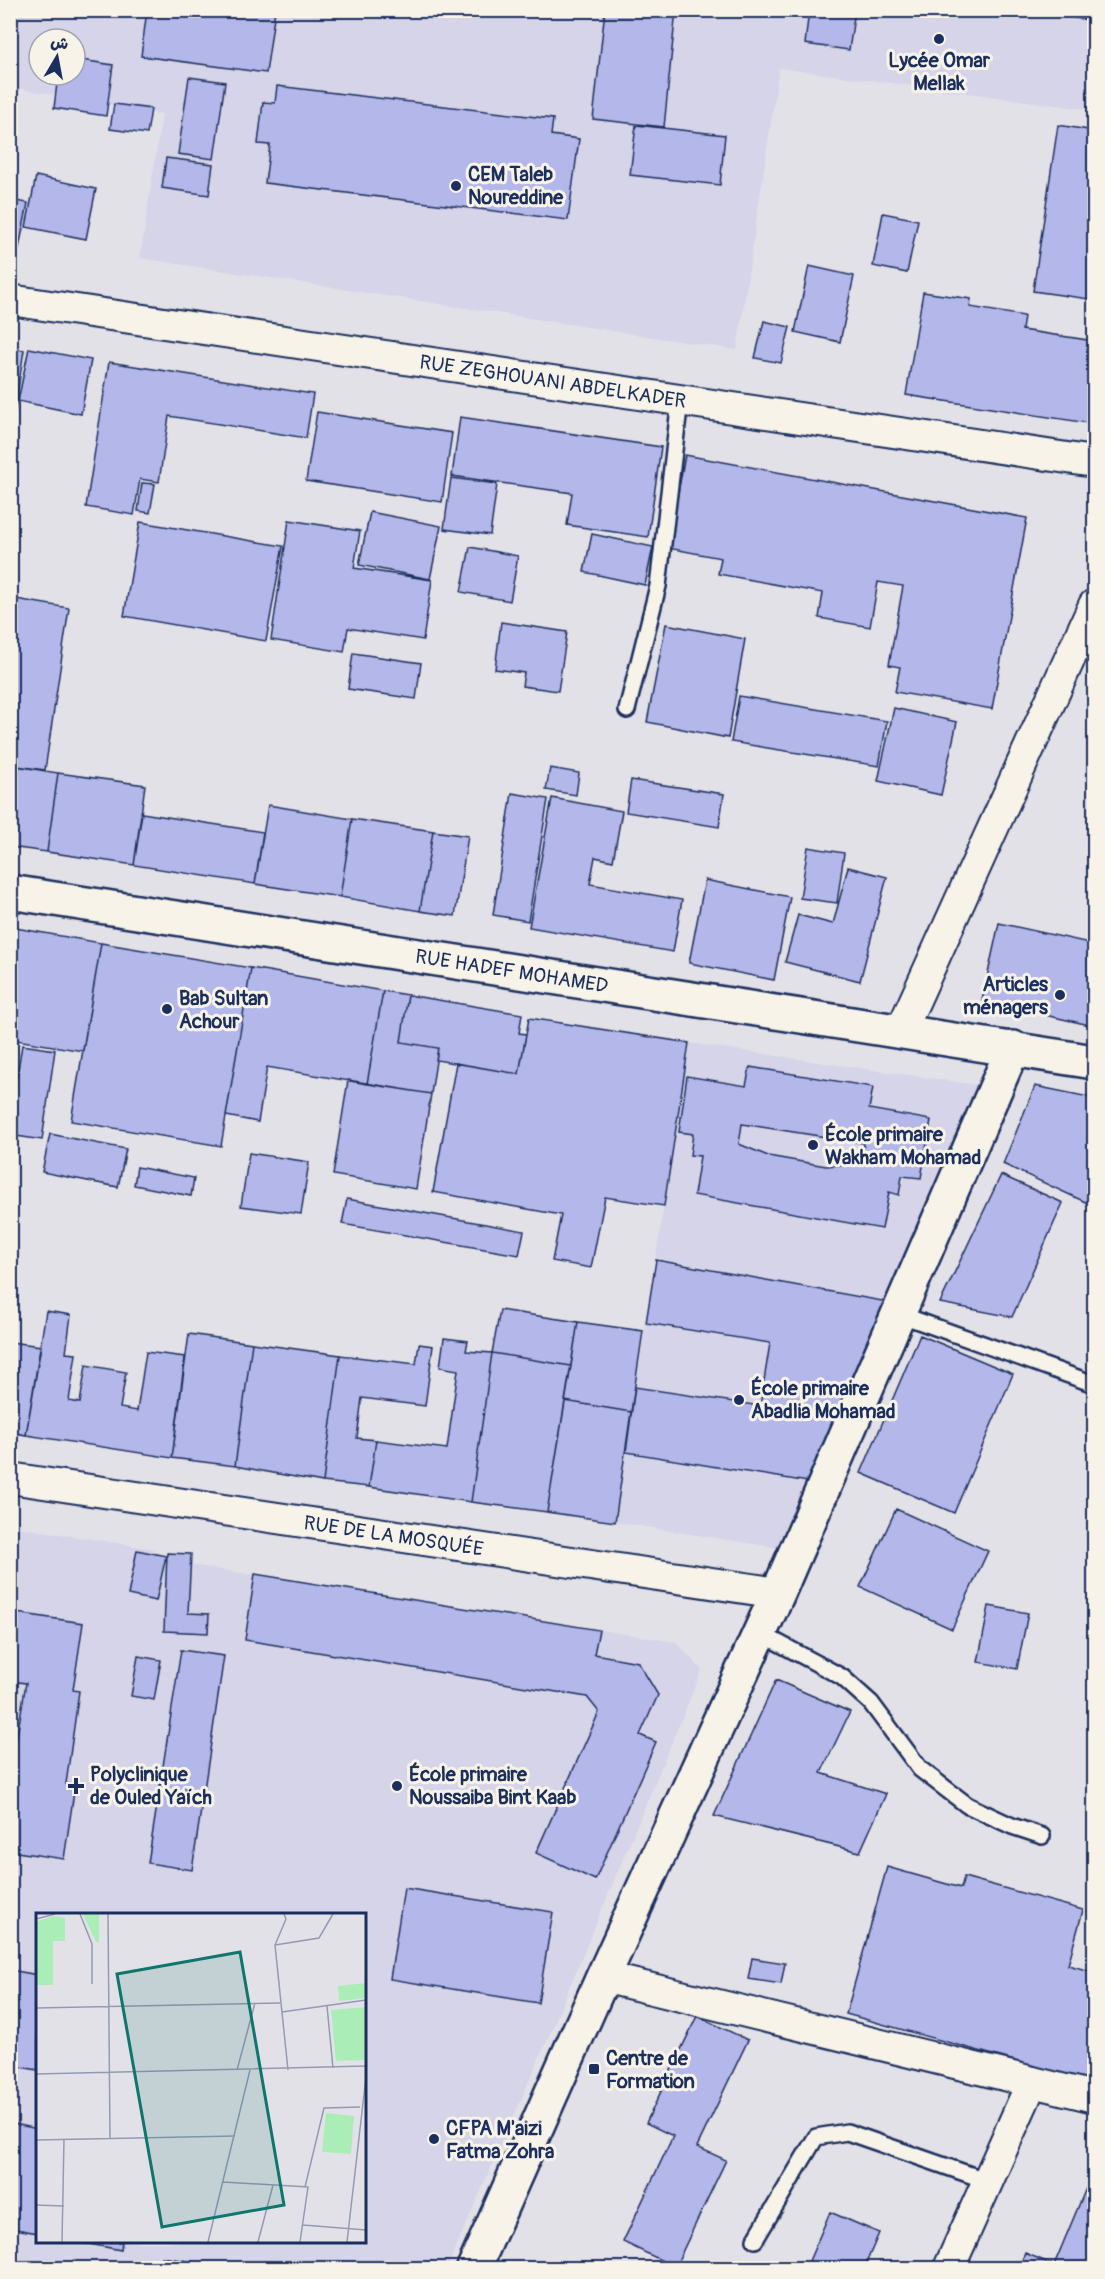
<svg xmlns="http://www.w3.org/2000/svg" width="1105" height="2279" font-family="Pangolin,'Playpen Sans Arabic',sans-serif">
<rect width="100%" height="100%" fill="#e3e1e8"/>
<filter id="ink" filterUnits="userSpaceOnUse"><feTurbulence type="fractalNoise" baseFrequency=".0167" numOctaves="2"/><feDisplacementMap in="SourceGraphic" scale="12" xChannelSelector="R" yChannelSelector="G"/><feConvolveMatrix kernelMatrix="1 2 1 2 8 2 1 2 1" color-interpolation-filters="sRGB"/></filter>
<g filter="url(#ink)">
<path fill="#d5d4e8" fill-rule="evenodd" d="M10 11H1094V110L779 68 737 350 140 258 162 114 11 87ZM39 39H75V75H39Z
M689 1043 977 1085 888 1302 779 1548 615 1522Z
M10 1526 154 1549 153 1559 676 1642 702 1670 549 2036 447 2268H11ZM38 1914H364V2242H38Z"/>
<path fill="#b4b7e9" stroke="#1b2f5e" stroke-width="1.5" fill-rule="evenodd" d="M147 10H275L266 73 141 56Z
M605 10H676L664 127 593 119Z
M809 10H855L849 50 805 44Z
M1021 10H1094V21Z
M75 59 113 65 106 116 54 108 58 75H75Z
M189 77 225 82 214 159 178 154Z
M277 86 553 119 551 135 579 139 568 220 265 183 270 145 258 144 263 102 275 103Z
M114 104 151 109 147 134 110 129Z
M636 125 725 135 720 185 630 175Z
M1058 125 1094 131V274L1089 299 1033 291Z
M166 158 213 164 209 195 162 188Z
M36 176 96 189 86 239 26 227Z
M10 200 28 203 19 248 10 246Z
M883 213 918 220 907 273 873 266Z
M809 266 854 276 840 342 795 332Z
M923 292 971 299 970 307 1024 316 1022 330 1094 341V424L906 395Z
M764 321 790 327 781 363 755 358Z
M10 348 24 350 10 441Z
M29 348 91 360 81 414 18 401Z
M109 362 313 394 306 438 169 416 159 482 140 479 134 515 86 507Z
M317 412 452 433 442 502 306 481Z
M460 417 661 447 648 537 567 525 572 493 452 476Z
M685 455 1027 518 992 709 895 692 900 667 889 665 903 586 878 582 870 627 819 618 823 593 718 574 721 558 668 548Z
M451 478 497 484 490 535 444 529Z
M142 483 155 484 150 513 138 511Z
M370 512 441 526 430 579 359 565Z
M289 520 360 531 354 568 432 580 423 640 348 628 344 652 271 640Z
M140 522 283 546 266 641 124 616Z
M592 534 653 547 645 585 584 572Z
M470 547 518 556 510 601 461 592Z
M10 598 69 608 45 770 10 765Z
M501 622 567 632 558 691 522 686 524 673 495 669Z
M666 624 745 639 728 738 647 722Z
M353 653 421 663 416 699 348 689Z
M739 696 887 721 879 766 731 742Z
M894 708 957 722 941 795 878 781Z
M10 765 58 773 47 852 10 847Z
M550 768 579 773 576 795 546 790Z
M58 773 145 785 134 865 47 852Z
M631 780 724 794 719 827 626 812Z
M512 793 548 799 528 921 493 915Z
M552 798 622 811 613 861 595 857 590 884 682 900 673 952 529 927Z
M268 805 352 819 340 897 255 884Z
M142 813 263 832 255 884 134 865Z
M352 819 433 831 420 911 340 897Z
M433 831 468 836 455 916 420 911Z
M808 847 844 853 837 903 800 898Z
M848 867 887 877 860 981 785 962 798 915 833 924Z
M705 880 790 897 774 980 689 963Z
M999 923 1094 944V1026L982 1001Z
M10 927 101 943 83 1051 10 1039 16 994 10 993Z
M101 943 251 968 221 1146 71 1121Z
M251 968 383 991 367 1084 267 1067 258 1122 226 1116Z
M383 991 408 995 401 1042 438 1048 431 1094 367 1084Z
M408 995 522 1014 519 1033 526 1034 519 1074 436 1060 438 1048 401 1042Z
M529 1018 689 1043 664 1206 605 1197 591 1268 552 1261 561 1215 433 1192 456 1063 519 1074Z
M22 1045 55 1050 42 1140 10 1135V1119Z
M750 1067 873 1087 869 1109 931 1120 921 1178 902 1176 899 1195 889 1192 882 1229 694 1195 700 1156 690 1155 693 1134 679 1132 687 1076 746 1086ZM742 1124 864 1143 861 1163 826 1166 768 1156 739 1144Z
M348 1080 431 1094 416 1189 333 1175Z
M1035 1086 1094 1098V1206L1003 1164Z
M50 1134 126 1149 118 1187 42 1172Z
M249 1153 309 1162 301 1214 241 1206Z
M137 1167 194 1178 191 1196 134 1185Z
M1001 1175 1063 1203 1012 1317 940 1303Z
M347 1199 524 1231 519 1255 342 1224Z
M656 1260 888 1302 808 1482 626 1452 635 1387 760 1406 770 1343 646 1323Z
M500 1310 578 1322 571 1366 492 1353Z
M46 1311 71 1315 66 1353 76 1354 69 1401 80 1403 86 1365 126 1372 120 1408 137 1411 146 1352 185 1357 172 1458 26 1435Z
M578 1322 643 1331 631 1412 565 1401Z
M189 1334 252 1343 235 1466 172 1458Z
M920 1335 1013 1374 954 1513 861 1473Z
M444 1338 468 1341 466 1351 492 1353 471 1502 369 1487 376 1440 447 1449 458 1370 440 1367Z
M10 1342 41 1346 26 1435 10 1432Z
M252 1343 340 1355 323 1482 235 1466Z
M419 1344 433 1346 425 1406 362 1398 357 1438 376 1440 369 1487 323 1482 340 1355 416 1364Z
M492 1353 571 1366 547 1512 471 1502Z
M565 1401 631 1412 615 1522 547 1512Z
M896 1509 988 1551 952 1629 860 1587Z
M137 1550 166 1556 156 1601 128 1595Z
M167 1553 191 1554 188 1613 209 1614 208 1633 164 1631Z
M255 1574 599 1630 594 1654 638 1662 658 1695 640 1735 656 1742 595 1880 536 1853 599 1712 587 1697 245 1640Z
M989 1606 1028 1613 1017 1669 978 1662Z
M10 1612 83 1623 73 1690 79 1691 66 1784 75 1785 64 1859 10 1851V1777L26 1683 10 1681Z
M181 1650 224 1656 192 1870 148 1863Z
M138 1656 161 1660 154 1700 131 1696Z
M776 1680 850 1712 821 1773 886 1794 860 1852 714 1816Z
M887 1867 961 1888 964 1877 1083 1910 1068 1965 1094 1972V2083L846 2014Z
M404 1888 553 1912 538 2003 390 1979Z
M752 1958 785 1963 781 1984 748 1979Z
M10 1970 38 1975V2070L10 2065Z
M697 2016 748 2040 697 2147 726 2160 675 2267 623 2242 673 2136 646 2123Z
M10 2123 38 2129V2233L10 2228Z
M1094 2169V2268H1019L1025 2253 1054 2265Z
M830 2212 879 2233 864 2268H806Z
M79 2242H122L121 2250Z
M162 2257 234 2268H160Z
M10 2260 53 2268H10Z"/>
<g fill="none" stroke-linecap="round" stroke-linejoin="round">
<g stroke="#1b2f5e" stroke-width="20">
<path id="service" d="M627 710 658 586 680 400
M899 1314 1094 1384
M760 1633 842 1677 871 1703 920 1769 967 1805 1012 1826 1042 1836
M755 2240 816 2137 847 2132 988 2181"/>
</g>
<g stroke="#1b2f5e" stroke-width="34">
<g id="minor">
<path id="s1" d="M10 300 1094 462"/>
<path d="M901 1031 1094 605"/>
<path id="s2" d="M10 1478 778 1593"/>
<path d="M603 1977 1094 2097"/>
<path d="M949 2268 1032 2082"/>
</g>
</g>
<g stroke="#1b2f5e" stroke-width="38">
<g id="tertiary">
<path id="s3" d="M10 892 1094 1062"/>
<path d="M474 2268 603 1977 778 1593 1013 1048"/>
</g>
</g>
<use href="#service" stroke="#f7f3e8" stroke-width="15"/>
<use href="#minor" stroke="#f7f3e8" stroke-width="30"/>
<use href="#tertiary" stroke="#f7f3e8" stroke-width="33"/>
</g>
</g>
<g fill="#1b2f5e" stroke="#f7f3e8" stroke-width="2">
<circle cx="939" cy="39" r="6"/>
<circle cx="456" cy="186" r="6"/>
<circle cx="1060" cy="995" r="6"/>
<circle cx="167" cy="1009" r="6"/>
<circle cx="813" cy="1145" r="6"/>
<circle cx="739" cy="1400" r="6"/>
<path d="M73 1777h6v6h6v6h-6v6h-6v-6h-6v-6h6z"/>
<circle cx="397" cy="1786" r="6"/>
<rect x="588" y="2063" width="12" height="12" rx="3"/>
<circle cx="434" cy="2139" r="6"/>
</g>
<g text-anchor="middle" stroke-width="6" stroke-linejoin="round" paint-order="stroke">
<g font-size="20" font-weight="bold" fill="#1b2f5e" stroke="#f7f3e8" text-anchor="start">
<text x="939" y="67" text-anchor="middle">Lycée Omar<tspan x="939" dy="23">Mellak</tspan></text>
<text x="468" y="181">CEM Taleb<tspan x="468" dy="23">Noureddine</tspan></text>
<text x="1048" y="991" text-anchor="end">Articles<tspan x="1048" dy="23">ménagers</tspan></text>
<text x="179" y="1005">Bab Sultan<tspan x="179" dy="23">Achour</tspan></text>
<text x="825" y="1141">École primaire<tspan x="825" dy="23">Wakham Mohamad</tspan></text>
<text x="751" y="1395">École primaire<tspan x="751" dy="23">Abadlia Mohamad</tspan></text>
<text x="90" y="1781">Polyclinique<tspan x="90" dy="23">de Ouled Yaïch</tspan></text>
<text x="409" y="1781">École primaire<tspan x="409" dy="23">Noussaiba Bint Kaab</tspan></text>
<text x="606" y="2065">Centre de<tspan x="606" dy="23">Formation</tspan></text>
<text x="446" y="2135">CFPA M'aizi<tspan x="446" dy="23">Fatma Zohra</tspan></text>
</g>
<g font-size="20" fill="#1b2f5e" stroke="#f7f3e8">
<text dy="7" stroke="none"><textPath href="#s1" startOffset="549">RUE ZEGHOUANI ABDELKADER</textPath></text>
<text dy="7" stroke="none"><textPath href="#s3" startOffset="508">RUE HADEF MOHAMED</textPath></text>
<text dy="7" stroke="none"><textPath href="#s2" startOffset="388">RUE DE LA MOSQUÉE</textPath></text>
</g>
</g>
<g transform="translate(36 1913)">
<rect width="330" height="330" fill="#e3e1e8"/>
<path d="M47 1H63V29H60ZM17 3 29 5V28H17V72H0V9ZM330 70V85L303 88 302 73ZM330 94V147L300 148 295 97ZM290 200 318 203 315 241 286 239Z" fill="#abedb7"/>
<path fill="none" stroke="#939ab1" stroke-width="1.5" d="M44 1 56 31V71M72 1 74 226M248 1 250 6 239 32 252 157M0 6 19 1M239 32 283 25 297 1M291 93 297 155M0 95 244 90M246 99 330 87M201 157 219 90M0 161 330 153M0 227 199 223M187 269 272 274 264 329M269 274 288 195 324 194M0 292 28 293M267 312 330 317M26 329 28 226M172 329 214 157M222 329 237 272M311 329 330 164"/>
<path fill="#0f766e" fill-opacity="0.15" stroke="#0f766e" stroke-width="3" d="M204 39 248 292 126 314 81 61Z"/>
<rect width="330" height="330" fill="none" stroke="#1b2f5e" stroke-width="3"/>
</g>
<rect width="1105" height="2279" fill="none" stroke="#f7f3e8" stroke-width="36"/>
<rect x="18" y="18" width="1069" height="2243" fill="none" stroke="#1b2f5e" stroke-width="2" filter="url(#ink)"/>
<g transform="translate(57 57) rotate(10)"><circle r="28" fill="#f7f3e8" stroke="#9fa5b1" stroke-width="1.5"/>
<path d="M0-4.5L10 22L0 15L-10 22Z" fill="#1b2f5e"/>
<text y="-9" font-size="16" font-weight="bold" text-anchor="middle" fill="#1b2f5e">ش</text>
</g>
</svg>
